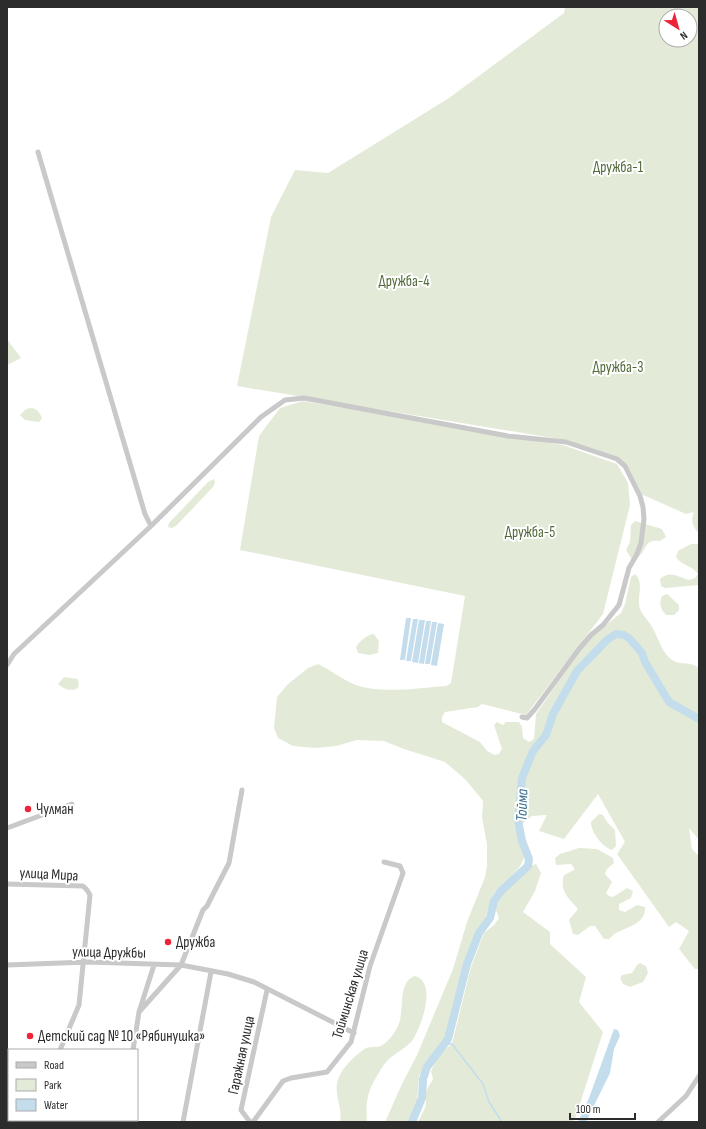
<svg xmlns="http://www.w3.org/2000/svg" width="706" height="1129" font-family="'Sofia Sans Condensed',sans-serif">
<rect width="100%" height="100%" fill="#fff"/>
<path fill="#e3ebd8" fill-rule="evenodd" d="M565 7H699V534C693 526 690 522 694 512L686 514 641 494 623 461 559 439 237 386 271 217 295 170 328 173 449 98 564 13ZM666 16H690V40H666Z
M7 339 21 358 7 365Z
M303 401 563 445 617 464 628 483 630 505 603 614 526 715 482 704 478 707 445 712 442 717V722L480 742 487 751 495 755 499 754 502 749 494 725 497 722 503 725 506 722H519L522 727 523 738 529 742 534 739 536 714 587 640 621 613 625 604 631 577 635 574C645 584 636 597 640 609 642 615 649 621 652 627 659 638 662 656 676 662 684 665 689 661 699 668V840L689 828 692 849 699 856V969H695L679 949 689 931 676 922 669 927 617 854 625 842 598 794 564 839 539 831 547 815 532 816 522 824C523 833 525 841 525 849 526 871 501 881 492 897L447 1036 427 1062 419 1076 416 1114 413 1122H385L402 1084 417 1055 453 969 467 922 485 877 487 866V845L482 817 483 801 466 780 445 762 404 749 384 741 357 740 336 746 315 748 293 746 278 738 274 728 277 697 287 685 308 668 318 664C331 670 343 680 356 685 381 694 420 688 446 686L451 683 465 596 240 550 259 436 280 408Z
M29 408C36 408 39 411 42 418L39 422 25 420 20 415 25 410Z
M214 479 215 483 213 487 177 525 172 528 168 527 169 523 208 482Z
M635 521 662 529 666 537 660 541C642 538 648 554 634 559L631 558 626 550 630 542 631 525Z
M691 544H699V585L665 588 661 586 660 579C671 570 677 577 689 580L695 578 698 574C693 566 681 565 676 557L678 551Z
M667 594 679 605V610L674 615H666C660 608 659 604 662 596Z
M374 634 379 641 378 653 369 655 358 653 356 647C360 641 366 635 374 634Z
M64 677 77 679 79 683 78 688C72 692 63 689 58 684Z
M599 814 603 815 607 822 615 830 616 846 612 850C603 847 591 833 591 822Z
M579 848 597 849 613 858 614 863 607 869 605 874 612 882 606 893 609 896 613 897 627 888 633 891 631 898 619 904V910L625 912 637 905 645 907C646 924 627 927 616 933 613 934 612 937 609 939H604L595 926H590L578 935 573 934 569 920 578 909C569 898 559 892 564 875L574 870V868L571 864 556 865 555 858 560 854Z
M536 864 541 873 535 891 523 912 550 932V944L586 977 579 1002 603 1032 575 1119 573 1122H418L426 1106V1091L433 1079 431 1071 440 1053 452 1044 471 967 484 933 494 925 499 918 495 908C503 892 517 870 536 864Z
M640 963 646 966 648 973 643 982 630 987 623 984 620 978 622 975 632 973 637 965Z
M415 976C438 982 421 1028 412 1041 405 1049 395 1053 388 1060 382 1066 377 1076 373 1083 366 1096 366 1108 367 1122H340C343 1106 332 1092 339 1077 343 1067 356 1054 366 1048 371 1046 376 1048 381 1046 387 1043 394 1034 397 1028 406 1013 396 982 415 976Z"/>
<path fill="#c3ddec" d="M406 618H411L405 660H400Z
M413 619H418L411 661H406Z
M419 620H425L418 663 412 662Z
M426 621H431L424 664 419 663Z
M432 622H437L430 664H425Z
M438 623 444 624 437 666 431 665Z
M614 1029 618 1030 620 1036 614 1049 610 1073 586 1122H578L589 1098Z"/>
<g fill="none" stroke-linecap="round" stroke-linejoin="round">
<path stroke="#c3ddec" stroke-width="1.5" d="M446 1044H452L483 1084 489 1102 502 1122"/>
<path stroke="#c3ddec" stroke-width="8" d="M412 1122 422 1098 423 1079 427 1067 448 1039 467 964 479 933 490 918 494 901 501 891 528 866 529 859 522 841 518 820 522 778 533 751 546 735 553 714 577 671 607 640 616 634 624 635 630 639 642 653 645 662 669 702 699 719"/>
<path stroke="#c9c9c9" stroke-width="5" d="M38 152 145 514 151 526
M7 665 14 654 151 526 261 417 285 400 304 398 508 436 566 442 617 459 625 466 640 496 643 507 644 519 641 543 637 554 629 568 619 605 603 625 591 635 579 649 535 709 527 718 522 717
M7 828 72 804
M7 884 83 886 87 890 90 895 79 1005 60 1050
M7 965 88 962 181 965 228 974 254 982 354 1033
M139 1012 181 965 203 910 207 906 229 863 242 790
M133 1050 139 1012 154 965
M7 1115H9
M38 1120 51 1122
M183 1122 211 972
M250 1122 241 1110 267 990
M253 1122 283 1081 291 1078 327 1072 351 1042 370 966 403 873 400 866 384 862
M658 1122 686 1096 699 1076"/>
<path stroke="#c9c9c9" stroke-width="6" d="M7 1066 9 1067
M121 1122V1120"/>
</g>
<g fill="#ed2438" stroke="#fff" stroke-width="1.5">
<circle cx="28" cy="809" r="4"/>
<circle cx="168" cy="942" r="4"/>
<circle cx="30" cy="1036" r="4"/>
</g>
<g text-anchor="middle" stroke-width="4" stroke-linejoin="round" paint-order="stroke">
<g font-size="15" fill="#506938" stroke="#fff">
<text x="618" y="172">Дружба-1</text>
<text x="404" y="286">Дружба-4</text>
<text x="618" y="372">Дружба-3</text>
<text x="530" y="537">Дружба-5</text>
</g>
<g font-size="15" fill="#2c2c2c" stroke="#fff" text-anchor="start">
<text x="36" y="814">Чулман</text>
<text x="176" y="947">Дружба</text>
<text x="38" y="1041">Детский сад № 10 «Рябинушка»</text>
</g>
<g font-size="15" fill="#2c2c2c" stroke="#fff">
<text transform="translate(49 874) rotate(3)" y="5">улица Мира</text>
<text transform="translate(109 952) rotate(1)" y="5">улица Дружбы</text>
<text transform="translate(350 994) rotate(-73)" y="5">Тойминская улица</text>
<text transform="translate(241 1055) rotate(-78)" y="5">Гаражная улица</text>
</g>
<g font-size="16" font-style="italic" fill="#377091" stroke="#fff">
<text transform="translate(521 805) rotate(-88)" y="6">Тойма</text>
</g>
</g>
<rect width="706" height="1129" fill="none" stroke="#2c2c2c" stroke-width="16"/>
<rect x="8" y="1049" width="130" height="72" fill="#ffffff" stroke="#ababab"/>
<rect x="16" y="1062" width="20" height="6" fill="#c9c9c9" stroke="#ababab"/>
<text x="44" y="1069" font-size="12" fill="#2c2c2c">Road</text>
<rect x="16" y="1079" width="20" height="12" fill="#e3ebd8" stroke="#ababab"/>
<text x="44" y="1089" font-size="12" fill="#2c2c2c">Park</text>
<rect x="16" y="1099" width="20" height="12" fill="#c3ddec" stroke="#ababab"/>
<text x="44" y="1109" font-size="12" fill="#2c2c2c">Water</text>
<g transform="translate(678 28) rotate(143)"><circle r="19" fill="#ffffff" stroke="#ababab"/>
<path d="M0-3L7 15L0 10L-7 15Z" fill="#ed2438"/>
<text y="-6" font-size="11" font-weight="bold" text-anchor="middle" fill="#2c2c2c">N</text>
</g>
<path d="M570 1113v6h65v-6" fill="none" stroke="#2c2c2c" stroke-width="2"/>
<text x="576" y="1113" font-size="12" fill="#2c2c2c" stroke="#ffffff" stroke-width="3" paint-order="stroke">100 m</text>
</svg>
